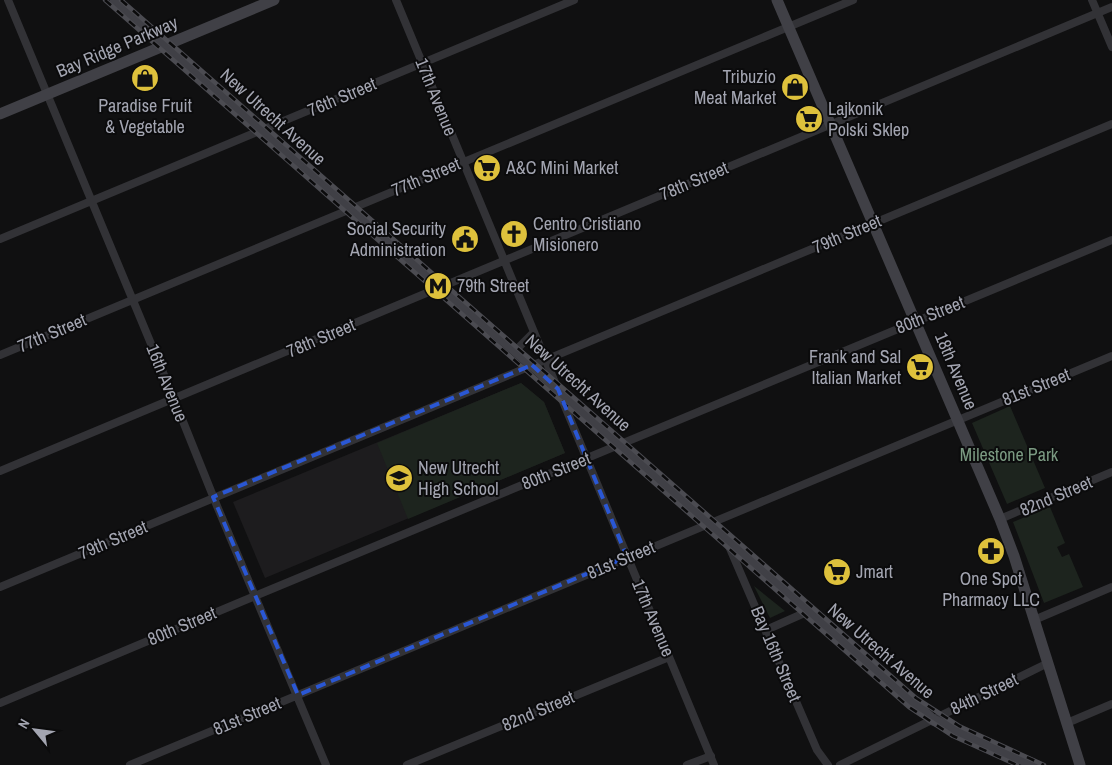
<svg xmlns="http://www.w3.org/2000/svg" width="1112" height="765" font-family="'Archivo Narrow',sans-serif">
<rect width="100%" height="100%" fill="#101011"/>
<path fill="#1d1c1e" d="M521 383 544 402 565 453 265 578 233 502Z"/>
<path fill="#1d241e" d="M521 383 544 402 565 453 408 519 377 443Z
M1010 406 1045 488 1007 504 972 423Z
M1050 507 1065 543 1057 547 1062 557 1069 554 1083 587 1044 603 1013 522Z
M754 586 785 611 770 618Z"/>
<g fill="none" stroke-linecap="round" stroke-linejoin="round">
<path stroke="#323236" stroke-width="8" d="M8 0 174 399 217 506 326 765
M396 0 714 765
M1092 0 1112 47
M0 239 574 0
M515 351 534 332
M0 355 853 0
M0 471 1112 7
M1000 519 1112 472
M728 544 817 750 828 765
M0 587 1112 124
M1034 620 1112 587
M766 630 809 611
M0 703 243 601 1112 240
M1067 723 1112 704
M130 765 1112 356
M407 765 669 657
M687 765 711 756
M840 765 1048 663"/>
<path stroke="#404046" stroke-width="11" d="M115 0 351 209 532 365 707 524 933 720 1035 765
M777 0 1000 519 1014 556 1080 765
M0 114 274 0"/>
<g stroke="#4b4b51" stroke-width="4.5">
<path id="rail" d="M105 0 909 707 953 736 1017 765
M121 0 916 698 959 726 1044 765"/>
</g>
<use href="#rail" stroke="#0b0b0c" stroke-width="2.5" stroke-dasharray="8" stroke-linecap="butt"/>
</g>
<path fill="none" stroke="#2a57d4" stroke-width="4" stroke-dasharray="10 6" stroke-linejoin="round" d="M532 365 558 389 627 557 298 695 213 497Z"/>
<defs>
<g id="shop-disc" transform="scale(1.4375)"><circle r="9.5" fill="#dec13c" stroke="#0b0b0c"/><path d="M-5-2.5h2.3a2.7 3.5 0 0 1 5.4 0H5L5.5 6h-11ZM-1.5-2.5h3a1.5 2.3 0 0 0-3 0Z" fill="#111"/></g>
<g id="supermarket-disc" transform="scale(1.4375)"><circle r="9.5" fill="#dec13c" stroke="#0b0b0c"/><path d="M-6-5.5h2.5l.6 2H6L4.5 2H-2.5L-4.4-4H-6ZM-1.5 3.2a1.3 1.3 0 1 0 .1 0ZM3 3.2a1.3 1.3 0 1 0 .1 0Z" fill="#111"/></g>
<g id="church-disc" transform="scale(1.4375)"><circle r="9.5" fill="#dec13c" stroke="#0b0b0c"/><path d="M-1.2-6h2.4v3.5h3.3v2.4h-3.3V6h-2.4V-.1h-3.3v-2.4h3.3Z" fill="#111"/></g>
<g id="civic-disc" transform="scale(1.4375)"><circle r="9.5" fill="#dec13c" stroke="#0b0b0c"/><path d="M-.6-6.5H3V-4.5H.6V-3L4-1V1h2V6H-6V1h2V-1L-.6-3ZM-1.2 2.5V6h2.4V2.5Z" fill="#111"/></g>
<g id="metro-disc" transform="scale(1.4375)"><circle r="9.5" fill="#dec13c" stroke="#0b0b0c"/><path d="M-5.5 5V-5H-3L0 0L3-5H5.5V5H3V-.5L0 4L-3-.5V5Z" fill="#111"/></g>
<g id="school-disc" transform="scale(1.4375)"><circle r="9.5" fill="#dec13c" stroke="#0b0b0c"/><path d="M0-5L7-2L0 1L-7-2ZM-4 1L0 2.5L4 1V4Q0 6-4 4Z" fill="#111"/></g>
<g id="pharmacy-disc" transform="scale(1.4375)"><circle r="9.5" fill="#dec13c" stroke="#0b0b0c"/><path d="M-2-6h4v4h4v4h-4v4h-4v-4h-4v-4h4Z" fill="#111"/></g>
</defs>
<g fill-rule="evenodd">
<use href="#shop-disc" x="145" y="78"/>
<use href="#shop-disc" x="795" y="87"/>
<use href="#supermarket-disc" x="809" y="119"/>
<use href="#supermarket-disc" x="487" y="168"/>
<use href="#church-disc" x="514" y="234"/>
<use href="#civic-disc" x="465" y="239"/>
<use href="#metro-disc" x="438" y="286"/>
<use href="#supermarket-disc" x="920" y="367"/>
<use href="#school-disc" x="399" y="478"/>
<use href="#pharmacy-disc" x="991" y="551"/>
<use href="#supermarket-disc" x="837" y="572"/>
</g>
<g text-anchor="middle" stroke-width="4" stroke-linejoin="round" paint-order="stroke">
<g font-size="18" fill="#a3a5b1" stroke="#0b0b0c">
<text transform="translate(117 47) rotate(-23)" y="6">Bay Ridge Parkway</text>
<text transform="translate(342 97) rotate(-23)" y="6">76th Street</text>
<text transform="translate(436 97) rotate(68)" y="6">17th Avenue</text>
<text transform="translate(273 117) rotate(42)" y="6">New Utrecht Avenue</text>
<text transform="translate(426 177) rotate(-23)" y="6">77th Street</text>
<text transform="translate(694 181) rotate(-23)" y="6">78th Street</text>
<text transform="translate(847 234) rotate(-23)" y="6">79th Street</text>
<text transform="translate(930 315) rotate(-22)" y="6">80th Street</text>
<text transform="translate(52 333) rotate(-23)" y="6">77th Street</text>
<text transform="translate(321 338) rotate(-23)" y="6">78th Street</text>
<text transform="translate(956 371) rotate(67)" y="6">18th Avenue</text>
<text transform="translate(167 383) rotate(68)" y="6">16th Avenue</text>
<text transform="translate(578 383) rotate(42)" y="6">New Utrecht Avenue</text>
<text transform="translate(1036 387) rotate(-22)" y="6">81st Street</text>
<text transform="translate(556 471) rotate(-22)" y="6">80th Street</text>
<text transform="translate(1056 496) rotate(-23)" y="6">82nd Street</text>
<text transform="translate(113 540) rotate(-23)" y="6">79th Street</text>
<text transform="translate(621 560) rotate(-23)" y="6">81st Street</text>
<text transform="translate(653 618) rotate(67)" y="6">17th Avenue</text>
<text transform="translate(182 626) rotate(-23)" y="6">80th Street</text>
<text transform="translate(881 651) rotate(41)" y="6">New Utrecht Avenue</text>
<text transform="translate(776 654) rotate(67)" y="6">Bay 16th Street</text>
<text transform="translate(984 694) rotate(-26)" y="6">84th Street</text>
<text transform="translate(538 711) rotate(-23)" y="6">82nd Street</text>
<text transform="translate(247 716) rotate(-23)" y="6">81st Street</text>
</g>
<g font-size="18" fill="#a3a5b1" stroke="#0b0b0c" text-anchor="start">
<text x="776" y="83" text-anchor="end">Tribuzio<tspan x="776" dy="21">Meat Market</tspan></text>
<text x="145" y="112" text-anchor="middle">Paradise Fruit<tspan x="145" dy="21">&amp; Vegetable</tspan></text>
<text x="828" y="115">Lajkonik<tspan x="828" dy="21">Polski Sklep</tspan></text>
<text x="506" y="174">A&amp;C Mini Market</text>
<text x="533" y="230">Centro Cristiano<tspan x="533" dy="21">Misionero</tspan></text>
<text x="446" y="235" text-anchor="end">Social Security<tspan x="446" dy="21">Administration</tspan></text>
<text x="457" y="292">79th Street</text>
<text x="901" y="363" text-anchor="end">Frank and Sal<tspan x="901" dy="21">Italian Market</tspan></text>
<text x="418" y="474">New Utrecht<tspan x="418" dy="21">High School</tspan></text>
<text x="856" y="578">Jmart</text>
<text x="991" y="585" text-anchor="middle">One Spot<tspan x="991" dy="21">Pharmacy LLC</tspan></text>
</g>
<g font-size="18" fill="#7b9a82" stroke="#0b0b0c">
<text x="1009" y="461">Milestone Park</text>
</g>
</g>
<g transform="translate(35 730) rotate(299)" stroke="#0b0b0c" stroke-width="4" paint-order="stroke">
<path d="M0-4L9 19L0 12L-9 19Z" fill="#a3a5b1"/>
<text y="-8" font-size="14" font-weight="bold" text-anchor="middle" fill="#a3a5b1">N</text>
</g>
</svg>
